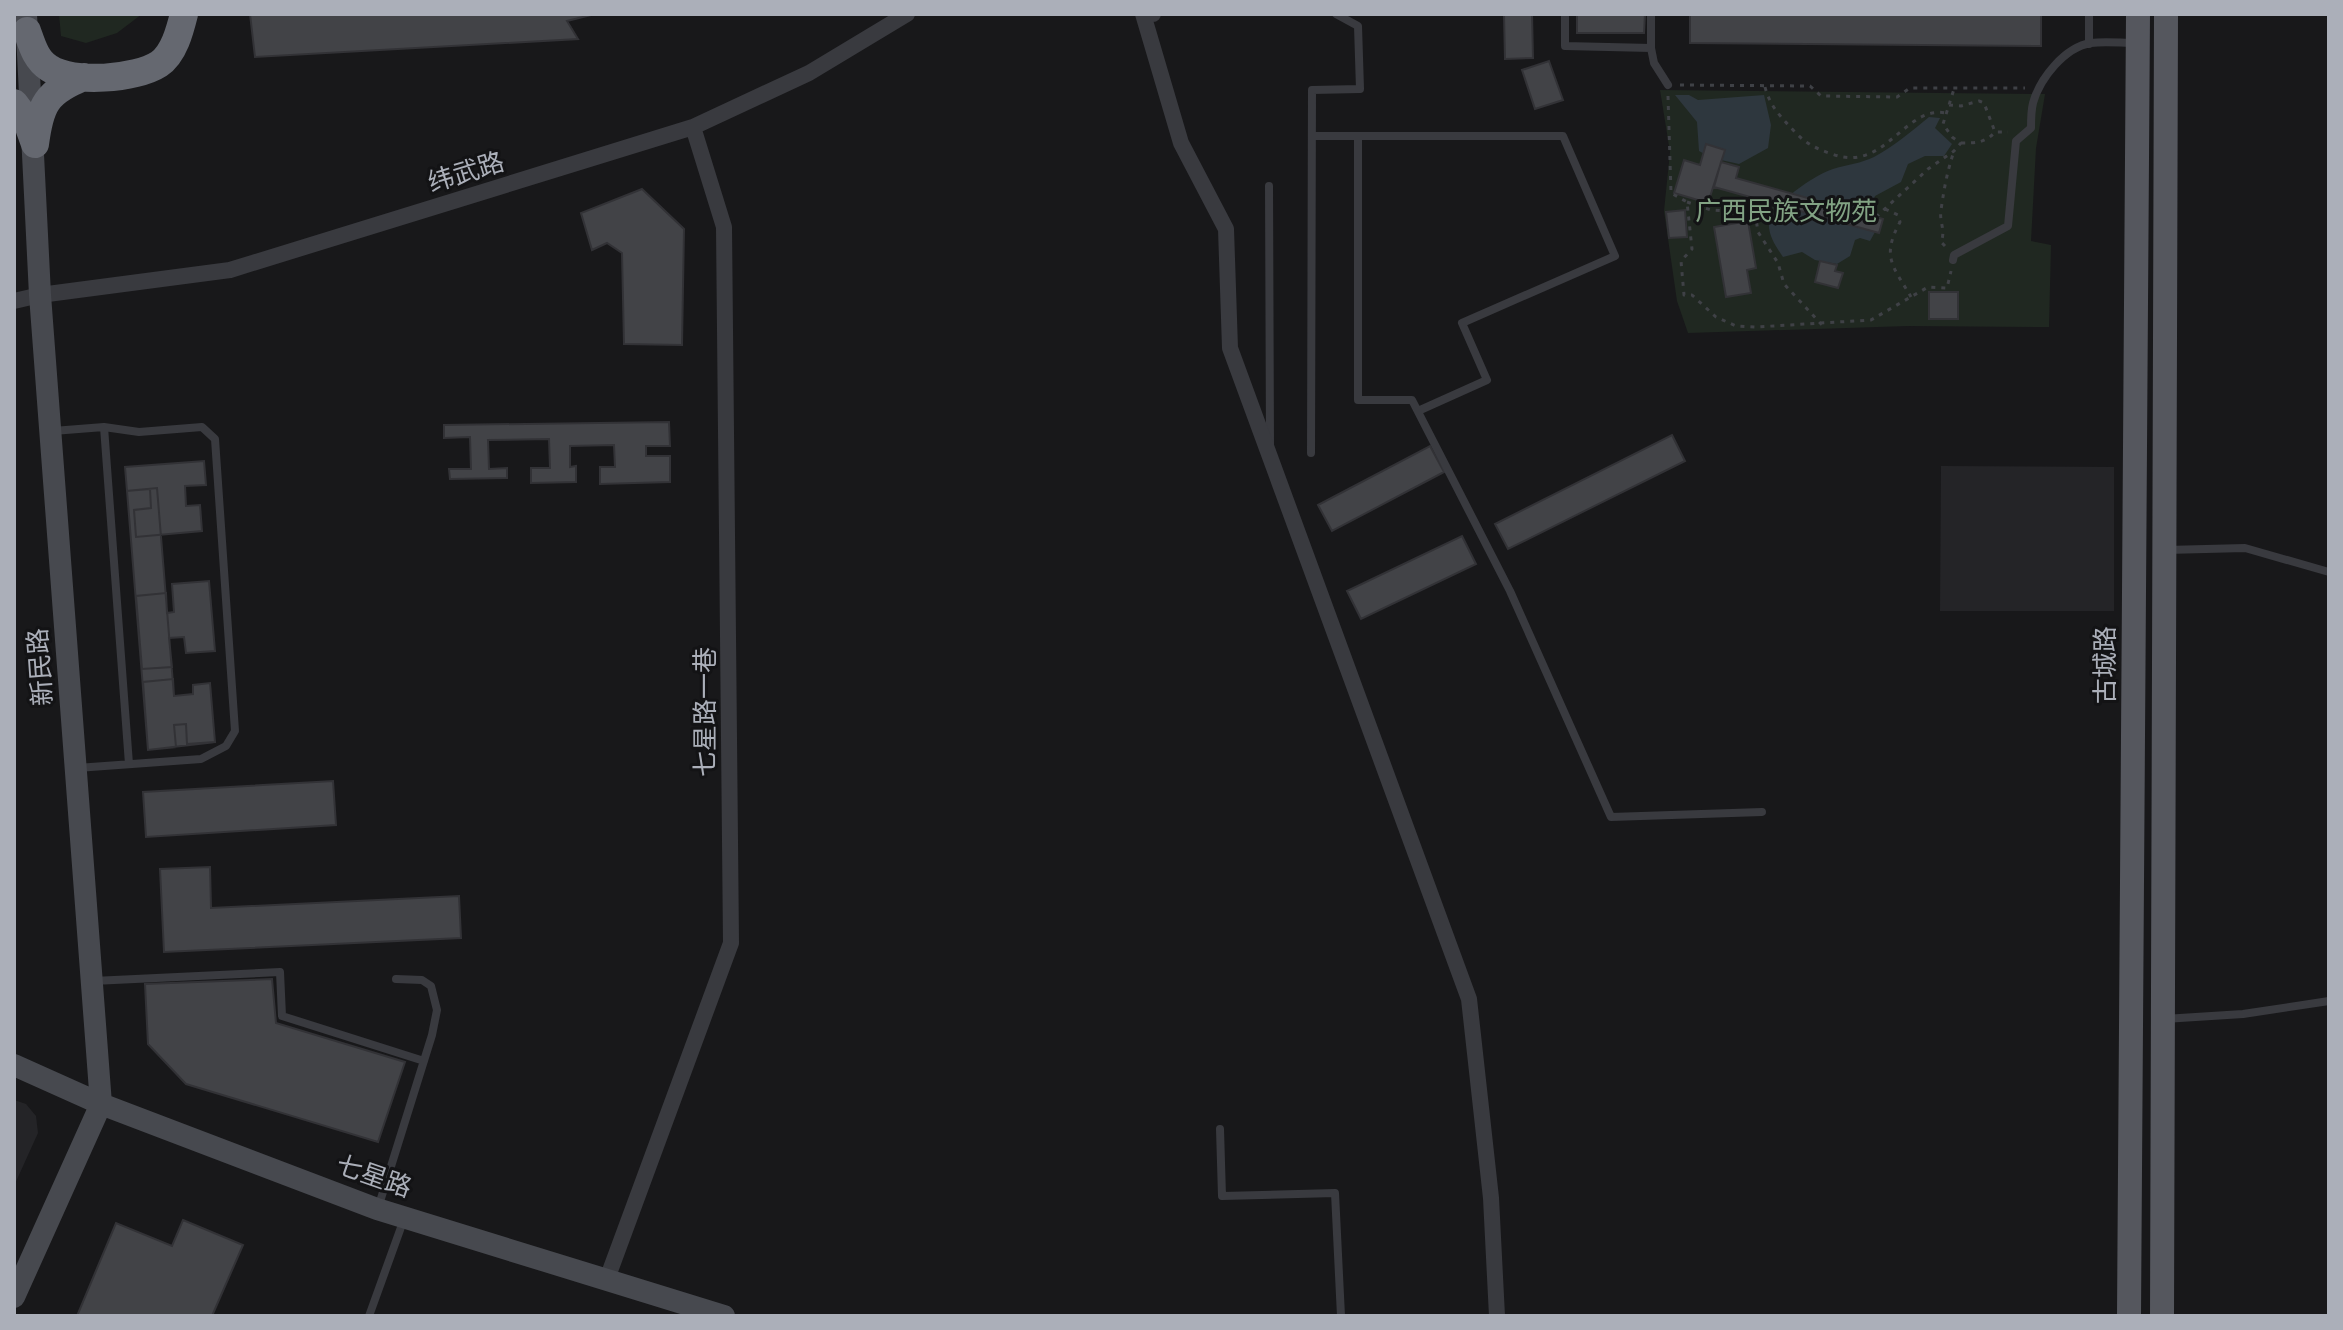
<svg xmlns="http://www.w3.org/2000/svg" width="2343" height="1330" font-family="'Exo 2','Noto Sans SC',sans-serif">
<rect width="100%" height="100%" fill="#18181a"/>
<path fill="#242427" d="M1941 466 2114 467V611H1940Z
M14 1100 26 1104 36 1116 38 1133 14 1186Z"/>
<path fill="#202821" d="M59 14H142L117 33 86 43 61 36Z
M1660 90 2045 94 2036 148 2031 241 2051 245 2049 327 1908 326 1688 333 1677 301 1664 211 1670 152Z"/>
<path fill="#2e373e" d="M1675 95H1689L1698 100 1764 95 1771 125 1768 148 1739 164 1712 158 1699 151 1697 122Z
M1929 117 1940 118 1935 128 1952 144 1944 156H1925L1908 164 1901 182 1875 196 1868 216 1875 232 1870 241 1860 238 1855 240 1850 256 1837 264 1815 260 1802 252 1783 257C1776 247 1768 235 1769 223 1772 204 1814 175 1833 169 1846 165 1862 163 1874 157 1894 146 1911 132 1929 117Z"/>
<path fill="#424347" stroke="#323236" stroke-width="2" d="M250 14H595L567 21 578 39 255 57Z
M1504 14H1532L1533 58 1505 59Z
M1577 14H1645L1644 33H1577Z
M1690 14H2041V46L1690 43Z
M1549 61 1563 100 1535 109 1522 70Z
M1706 144 1725 150 1708 203 1674 193 1684 160 1700 165Z
M1721 162 1739 167 1736 178 1883 219 1879 233 1714 187Z
M642 189 684 229 682 345 624 344 622 253 607 243 592 250 581 213Z
M1685 210 1687 237 1669 238 1666 212Z
M1748 221 1756 268 1747 270 1751 293 1726 297 1714 227Z
M1820 261 1837 265 1835 271 1843 273 1838 288 1815 282Z
M1929 292H1958V319H1929Z
M669 422 670 446H646V456H670V482L600 484V467H615L614 445 570 446V467L576 466V482L531 483V468H550L549 439 488 440 489 469 507 468V478L450 479 449 469H471L470 437 444 438V425Z
M1672 435 1685 461 1508 549 1495 524Z
M1430 446 1444 472 1332 531 1318 505Z
M204 461 206 485 185 486 186 506 200 505 202 531 136 537 134 510 151 508 150 489 127 491 125 467Z
M157 488 174 696 193 694V685L210 683 215 742 148 750 127 491Z
M1462 536 1476 564 1361 619 1347 591Z
M209 581 215 651 186 653 184 637 169 638 172 667 142 669 136 596 166 593 167 613 174 612 172 584Z
M173 679 174 696 193 694V685L210 683 215 742 187 744 186 724 174 725 176 747 148 750 143 682Z
M333 781 336 825 146 837 143 792Z
M210 867 211 908 459 896 461 938 164 952 160 869Z
M272 979 276 1023 405 1062 378 1142 186 1084 148 1044 145 984Z
M183 1220 243 1245 212 1316H77L116 1223 172 1246Z"/>
<g fill="none" stroke-linecap="round" stroke-linejoin="round">
<path stroke="#3f4146" stroke-width="3" stroke-dasharray="4 6" stroke-linecap="butt" d="M1680 85 1810 86 1821 96 1897 97 1910 88H2025
M1765 87C1770 107 1782 118 1795 132 1806 144 1817 149 1832 154 1885 174 1904 105 1946 113
M1668 96 1671 193 1687 202 1692 249 1681 261 1684 295H1692L1716 317 1736 326 1756 327 1871 320 1928 287 1947 288 1951 271
M1949 105 1961 106 1979 101 1984 103 1995 132H2008
M1961 143C1976 143 1985 143 1995 132
M1687 202 1711 210 1755 212 1758 232 1778 263 1784 284 1822 325
M1885 209 1898 215 1900 222C1881 257 1893 266 1911 297
M1876 217 1928 169 1954 151 1961 143 1952 137 1943 124 1954 89
M1945 246 1941 242C1946 230 1939 222 1941 210 1944 189 1947 172 1954 151"/>
<path stroke="#393a3f" stroke-width="8" d="M1565 14V46L1651 48V14
M2089 44V14
M1651 48 1654 63 1668 85
M1312 136H1563L1615 256 1462 323 1487 380 1418 411
M1358 136V400H1412L1510 591 1611 817 1762 812
M1269 186 1270 445
M1953 260 1954 255 2008 226 2016 141 2031 128C2031 120 2031 111 2033 103 2040 78 2065 47 2091 43 2105 41 2121 43 2135 43
M104 427 129 764
M53 431 104 427 139 432 202 427 215 439 235 731 226 746 201 759 77 768
M1311 453 1312 90 1360 89 1358 26 1336 14
M2166 550 2245 548 2329 572
M93 981 280 972 282 1016 424 1061
M2164 1019 2243 1014 2329 1001
M1220 1129 1222 1196 1335 1193 1341 1316
M378 1208 432 1035 437 1010 431 986 422 980 396 979
M369 1316 404 1219"/>
<path stroke="#393a3f" stroke-width="16" d="M1153 14H1143L1181 143 1226 229 1230 348 1469 999 1491 1198 1497 1316
M14 301 40 295 230 270 693 127 809 73 907 14
M607 1279 731 943 724 227 693 127"/>
<path stroke="#47494f" stroke-width="22" d="M14 1065 101 1104 377 1209 724 1316
M14 1297 101 1104 40 295 26 14"/>
<path stroke="#55575e" stroke-width="24" d="M2129 1316 2138 14
M2162 1316 2166 14"/>
<path stroke="#656870" stroke-width="28" d="M27 31C32 45 36 60 49 68 73 84 136 79 159 64 174 54 180 30 184 14
M14 103 26 119 35 144
M35 144C40 105 46 92 84 77"/>
</g>
<g text-anchor="middle" stroke-width="6" stroke-linejoin="round" paint-order="stroke">
<g font-size="26" fill="#abafb9" stroke="#131315">
<text transform="translate(466 172) rotate(-17)" y="9">纬武路</text>
<text transform="translate(2105 665) rotate(-90)" y="9">古城路</text>
<text transform="translate(40 667) rotate(-94)" y="9">新民路</text>
<text transform="translate(705 712) rotate(-90)" y="9">七星路一巷</text>
<text transform="translate(374 1176) rotate(19)" y="9">七星路</text>
</g>
<g font-size="26" fill="#82a384" stroke="#131315">
<text x="1786" y="220">广西民族文物苑</text>
</g>
</g>
<rect width="2343" height="1330" fill="none" stroke="#abafb9" stroke-width="32"/>
</svg>
